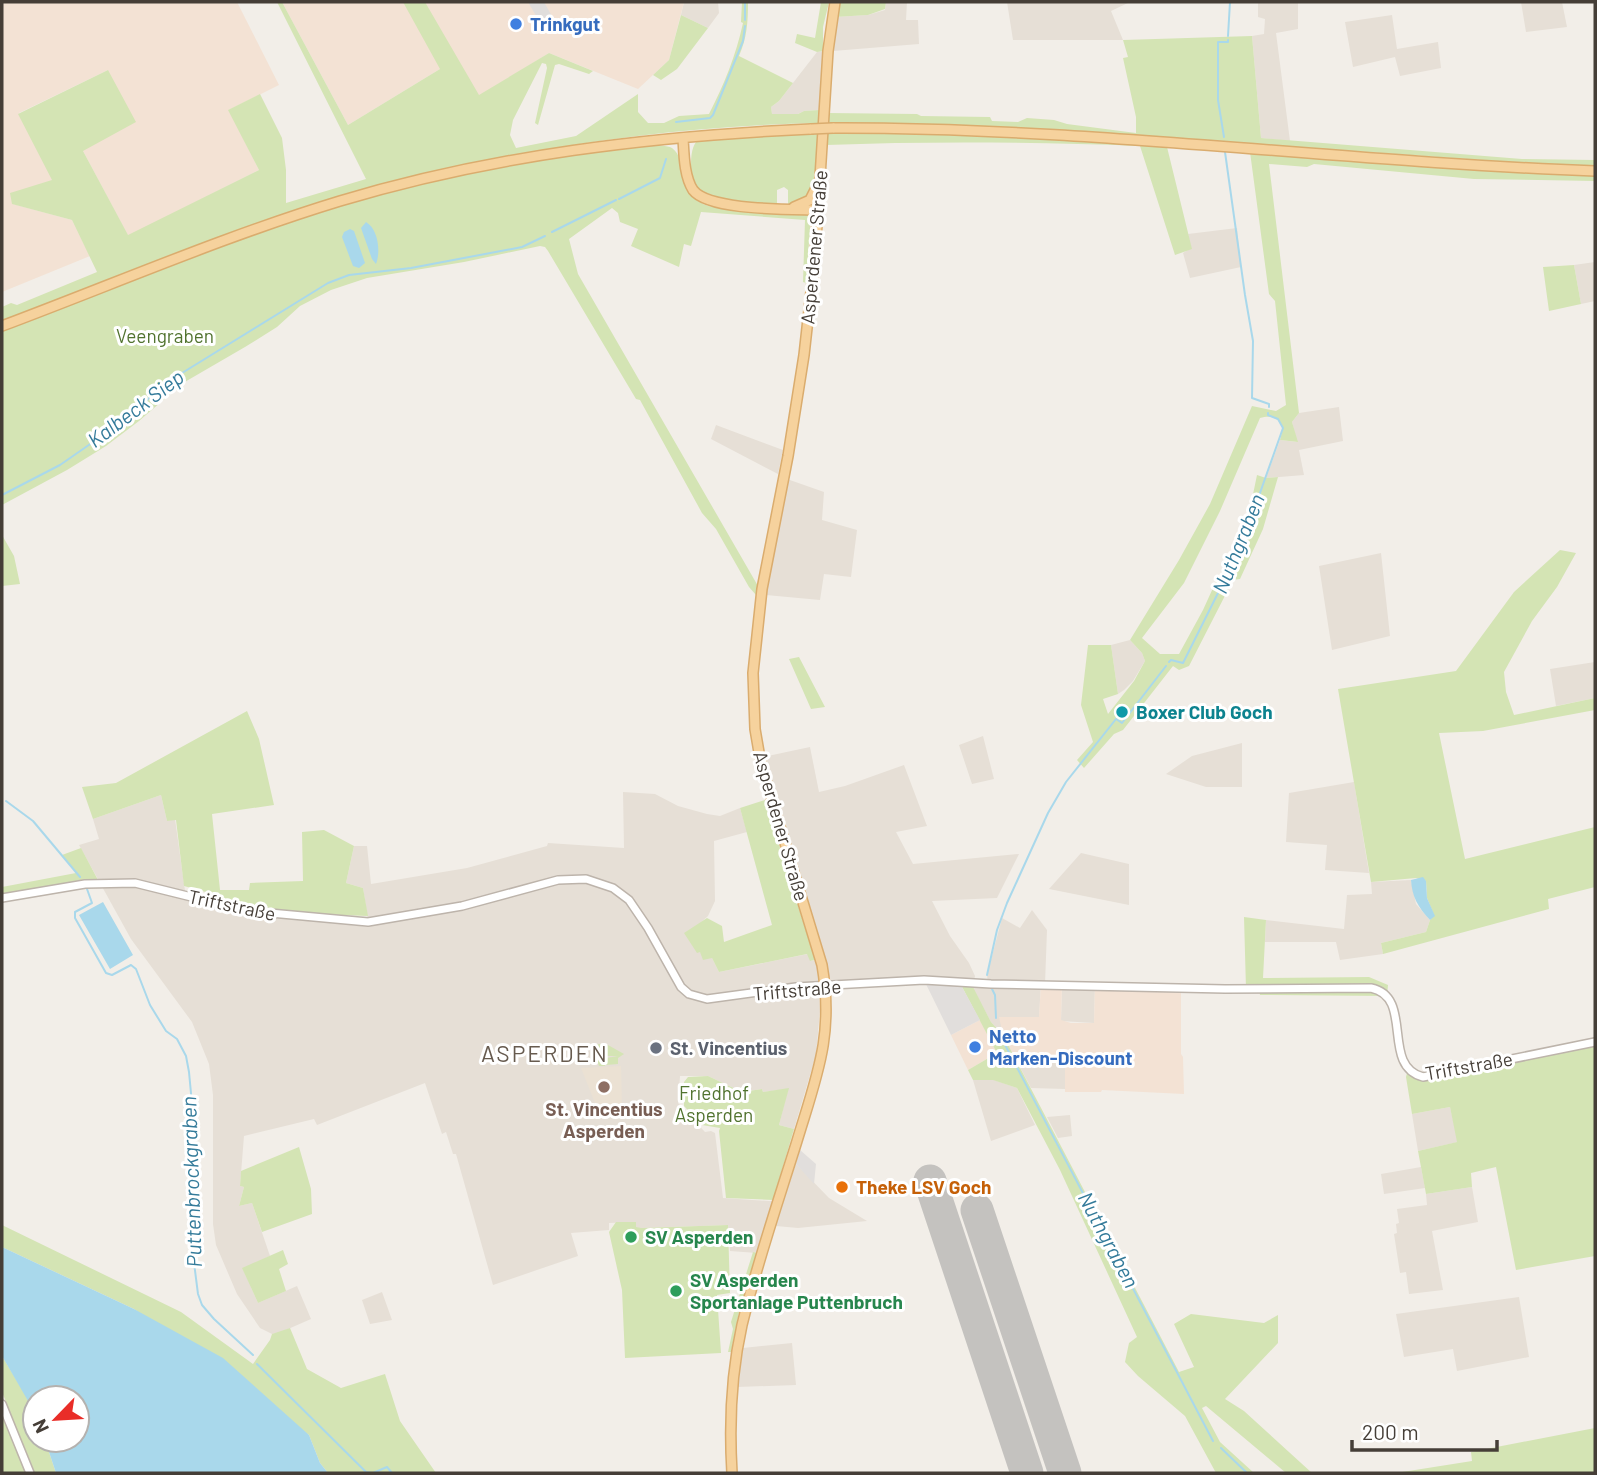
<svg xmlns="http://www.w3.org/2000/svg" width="1597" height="1475" font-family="Barlow,sans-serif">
<rect width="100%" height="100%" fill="#f2eee8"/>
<path fill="#e6dfd6" d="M684 2H718L719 13 708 28 681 15Z
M886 2H907L906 20H918L919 44 833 51 835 17 868 15 885 10Z
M1007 2H1130L1111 11 1123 40H1013Z
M1258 2H1298V29L1276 33 1290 141 1261 138 1252 36 1264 34 1265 19 1258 17Z
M1521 2H1562L1567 27 1526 32Z
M1392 15 1397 49 1438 42 1441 68 1400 76 1395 57 1353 67 1345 22Z
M823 51 819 110 804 111 798 114 772 115 771 107 779 101 817 52Z
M1237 228 1241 267 1190 278 1183 253 1191 248 1188 234Z
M1595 262V301L1581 304 1574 265Z
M1339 407 1343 441 1299 450 1304 475 1266 478 1280 440 1297 442 1292 422 1299 413Z
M716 425 783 450 778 474 711 439Z
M787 479 824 492 822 520 857 530 851 577 824 574 820 600 766 595Z
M1381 553 1390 636 1332 650 1319 566Z
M1130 640 1142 653 1145 661 1133 681 1124 690 1118 694 1111 645Z
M1595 662V698L1556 706 1550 669Z
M983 736 994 779 972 784 959 745Z
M1242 743V787H1206L1166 774 1192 756Z
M810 747 819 792 845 786 904 765 927 826 896 832 913 864 1019 854 997 898 932 901 950 936 969 963 975 976 974 982 988 983 987 975 1002 918 1020 928 1032 910 1047 930 1045 984H1041L1039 1017H1000L1003 1035 991 1022 970 983 924 980 819 987 820 1010 816 1055 794 1129 779 1125 788 1089 763 1092 762 1089 742 1092 708 1076H680L678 1103 705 1132 711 1131 715 1133 723 1198 783 1202 796 1164 829 1198 867 1221 798 1228 765 1225 757 1253 730 1251 728 1225 641 1228H636L635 1222 609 1223V1230L571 1233 578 1256 493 1285 456 1154H453L446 1132 442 1134 425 1083 317 1125 314 1119 244 1136 240 1186 244 1187 239 1206 252 1203 270 1256 243 1269 258 1303 297 1286 311 1319 279 1333 272 1334 260 1328 237 1294 216 1245 213 1224V1095L209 1064 192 1022 131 939 79 845 99 839 93 819 161 795 167 821 175 819 186 898 224 909 263 916 369 927 363 888 346 883 354 846H367L371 884 467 868 547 846 548 843 624 848 623 792 655 794 678 806 707 814 720 816 740 808 747 832 714 841 715 901 708 916 698 925 700 952 712 958 719 972 808 954 811 961 825 958 799 881 763 757Z
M1354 782 1369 873 1325 870 1327 845 1286 842 1289 793Z
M1081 853 1129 864V905L1049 889Z
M1411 880 1416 904 1430 920 1426 932 1381 943 1383 954 1340 960 1336 942H1265L1266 920 1344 929 1347 895 1372 894 1371 882Z
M1062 984 1095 985 1094 1023 1061 1021Z
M1014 1056 1066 1057 1065 1089 1031 1088Z
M973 1080H994L1017 1088 1035 1125 991 1141Z
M1450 1107 1458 1142 1418 1151 1412 1114Z
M1070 1115 1072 1136 1058 1138 1047 1117Z
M1421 1167 1425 1188 1384 1194 1381 1174Z
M1472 1187 1478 1222 1432 1231 1443 1290 1409 1294 1406 1272 1400 1273 1394 1234 1397 1233 1396 1224 1399 1223 1397 1209 1427 1205 1426 1194Z
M382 1292 392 1320 370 1324 362 1300Z
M1519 1297 1529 1357 1457 1371 1453 1349 1404 1357 1396 1314Z
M792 1343 796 1385 737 1387 743 1348Z"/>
<path fill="#f3e2d4" d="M2 2H237L279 85 229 110 259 170 128 236 83 151 108 70 19 113 53 180 13 204 72 220 90 256 2 292Z
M282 2H684L669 60 638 89 549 53 479 96 440 69 348 125Z
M1041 984H1062L1061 1020 1071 1023H1094L1095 985 1181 988V1054L1183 1057 1184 1094 1102 1090 1101 1092H1065V1057L1014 1056 1003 1035 999 1017H1039Z
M980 1020 997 1053 968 1070 951 1035Z"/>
<path fill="#ebe1d3" d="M621 1066 622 1107 597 1108 581 1068Z"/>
<path fill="#d4e4b4" d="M277 2H282L348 125 440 69 403 2H425L479 95 549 53 593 71 589 74 559 64 555 65 538 125 535 123 547 68 546 64 542 63 513 120 510 135 516 148 576 136 638 94V112L648 123H664L679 116 709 114C724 85 736 55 743 23L741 22 742 2H748C748 22 747 38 739 56L793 83 779 101 771 107 772 114H798L804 111 819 110V123C670 126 524 148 380 185 361 190 343 197 325 203 215 238 109 280 2 322V307L11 303 17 305 97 272 72 220 12 204 10 193 52 180 18 114 108 70 136 122 83 151 128 235 259 170 228 110 260 94 282 138 286 170V203L366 179Z
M821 2H829L823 27V51L817 52 795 43 797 34 815 38Z
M837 2H886L885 9 868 15 835 17Z
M681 15 708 28 677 69 661 80 653 75 669 60Z
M1252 36 1261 138 1522 159 1595 160V166L1510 162 1067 131 827 123 828 113 917 114 921 116 990 117 992 121 1018 122 1027 118 1054 120 1067 124 1136 133V117L1123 58 1128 57 1123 40Z
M880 132 1149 143V147H1167L1192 249 1175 255 1140 146C1035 142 931 141 826 145V134Z
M820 134C818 160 823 203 788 205V190L784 187 777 190V204C748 203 692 208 691 168 691 159 691 149 696 142L720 138Z
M651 145C657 146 667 145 672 148 688 160 679 192 703 204 717 210 736 209 752 210 772 211 792 212 811 215L806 283 803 282 805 220 701 212 691 246 684 244 679 267 631 246 638 229 620 222 618 213 612 208 569 239 578 274 758 586 756 595 749 587 716 529 702 513 640 400 636 399 548 251 545 247 540 246 464 262 367 278 331 290 300 306 277 327 245 347 183 383 139 421 106 446 67 470 2 505V330C208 250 428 157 651 145Z
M1250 152 1595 174V181L1474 179 1314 164 1307 167 1269 164 1299 413 1292 422 1298 442 1280 440 1283 428C1278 417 1271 415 1260 418L1220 511 1184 583 1142 638 1160 654H1179L1203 610 1218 577 1230 562 1251 504 1257 475 1266 478 1278 477 1263 529 1240 579 1233 580 1189 666 1179 670 1173 666 1123 730 1114 734 1084 768 1077 760 1093 742 1081 705 1088 645H1111L1118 694 1103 699 1108 714 1134 681 1145 661 1142 653 1130 640 1179 560 1210 504 1252 406 1276 411 1286 405 1275 301 1269 294Z
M1574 265 1581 304 1549 311 1543 267Z
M2 535 14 556 20 584 2 586Z
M1560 550 1576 553 1557 587 1532 621 1504 672 1506 692 1514 715 1595 698V710L1483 731 1439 733 1465 859 1595 827V887L1548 899 1549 909 1383 954 1381 943 1426 932 1430 920 1434 915 1427 898 1426 881 1416 878 1371 882 1338 689 1456 671 1514 592Z
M799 657 825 707 811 709 789 659Z
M247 711 259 739 274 805 212 814 220 890H249L250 883 303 881 302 832 324 830 354 846 346 883 363 888 368 916 317 914 221 902 220 896 184 886 176 820 167 821 161 795 93 819 82 787 116 783Z
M765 800 815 960 810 961 807 954 719 972 712 958 703 960 700 952 697 953 684 933 707 918 722 926 724 942 772 925 740 808Z
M81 848 98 880 2 895V887L76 873 62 855Z
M1244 917 1266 920 1263 978 1369 977 1388 985 1387 996 1260 995 1259 989H1246Z
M961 985H972L991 1022 1003 1035 1179 1372 1194 1367 1174 1324 1191 1314 1264 1323 1278 1315V1343L1225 1399 1244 1411 1312 1473H1286L1206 1406 1202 1408 1220 1442 1254 1473H1216L1185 1416 1138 1376 1125 1362 1129 1343 1137 1337 1060 1170 1017 1088 993 1080H973L968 1070 997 1053Z
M1595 1042V1256L1516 1270 1496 1167 1471 1173 1472 1187 1426 1194 1418 1151 1457 1142 1450 1107 1412 1114 1406 1077 1408 1069 1418 1076Z
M600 1044 608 1045 624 1054 618 1058V1064L606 1065V1058L618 1056H605L602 1049 605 1066H599L592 1045Z
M708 1076 742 1092 762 1089 763 1092 789 1088 779 1125 794 1129 773 1200 726 1198 719 1131 720 1128 702 1125 684 1106V1082L688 1077Z
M299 1147 311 1189 312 1214 262 1232 252 1203 239 1206 244 1187 240 1186 241 1171Z
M616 1222H636V1227L641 1228 728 1225 730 1293 717 1295 721 1353 625 1358 622 1290 609 1232Z
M2 1225 181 1312 253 1364 270 1340 272 1334 290 1328 307 1369 341 1388 385 1374 400 1421 436 1473H328L320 1463 309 1435 134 1309 2 1247Z
M283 1250 288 1264 279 1269 286 1291 258 1303 242 1268Z
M753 1252 757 1253 739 1312 731 1352H728L733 1329 731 1322Z
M2 1356 34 1409 35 1440H45L56 1473H35L2 1392Z
M2 1414 26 1473H3Z
M1595 1428V1473H1396L1472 1461 1471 1452Z"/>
<path fill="#e1dedc" d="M528 2H544L557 25 545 31Z
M924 980 961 985 980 1020 951 1035Z
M800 1150 816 1164 814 1184 796 1164Z"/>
<path fill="#a9d8eb" d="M366 222C378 229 381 251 376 264L372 259 361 228Z
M350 229 354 231 365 263 359 268 353 266 342 237 344 232Z
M1423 877 1426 881 1427 898 1435 916 1430 920C1418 907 1412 897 1411 880Z
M103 902 133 955 110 969 79 915Z
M2 1247 134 1309 223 1358 309 1435 320 1463 328 1473H56L45 1440H77V1398H35V1413L2 1356Z"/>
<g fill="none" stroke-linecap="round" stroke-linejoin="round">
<path stroke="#a9d8eb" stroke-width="2" d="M745 20V2
M1228 36 1230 2
M676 122 710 118 713 115 743 41 745 26
M1224 137 1218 100V42H1228V40
M1225 152 1245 295 1253 341 1252 398 1269 404V407
M619 199 660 178 666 159
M552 232 616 200
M2 495 60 465 132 415 161 386 328 283 349 275 411 268 522 247 545 236
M1169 662 1171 660 1183 663 1223 583 1232 572 1283 428 1278 419 1268 415V413
M6 801 33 821 80 877
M87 889 92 903 75 912V918L106 973 112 975 131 965 136 969 150 1005 166 1031 177 1039 186 1056 189 1072 194 1125 193 1255 198 1294 202 1305 214 1319 253 1355
M987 975 997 930 1007 903 1048 813 1066 782 1116 719 1122 723 1166 666
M992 989 995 995 996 1018
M1002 1039 1213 1441
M257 1364 366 1472 372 1473
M1221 1448 1247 1473
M373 1473 387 1467 392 1473"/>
<path stroke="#c4c2bf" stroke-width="33" d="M930 1181 1027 1473
M977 1210 1065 1473"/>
<g stroke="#bdb4ab" stroke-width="10">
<path id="minor" d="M2 898 85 884 135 883 248 911 368 922 462 906 558 880 586 879 613 888 629 900 648 928 681 987 689 994 707 999 796 987 924 980 991 984 1225 989 1371 988C1415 997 1380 1066 1423 1077L1595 1042
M2 1404 30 1473"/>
</g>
<g stroke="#daac6e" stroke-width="12">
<path id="major" d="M833 128C1088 127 1341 162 1595 171
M683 138C684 154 684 176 693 190 709 211 791 209 819 210
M794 207 810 200 818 184
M2 326C114 284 225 236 340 201 493 155 652 136 811 129
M732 1473C729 1423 731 1374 742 1325 757 1263 778 1202 797 1141 817 1075 834 1035 822 965L761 764 755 729 753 673 762 589 788 456 804 355 815 256 828 51 835 2"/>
</g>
<use href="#minor" stroke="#fff" stroke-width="7"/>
<use href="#major" stroke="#f6d29d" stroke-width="9"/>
<g stroke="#daac6e" stroke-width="12" stroke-linecap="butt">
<path id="major-bridge" d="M811 129 833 128"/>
</g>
<use href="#major-bridge" stroke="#f6d29d" stroke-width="9"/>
</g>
<g fill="#3f7fe0" stroke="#fff" stroke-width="2.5">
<circle cx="516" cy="24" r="7"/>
<circle cx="975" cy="1047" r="7"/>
</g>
<circle fill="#0f9aa8" stroke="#fff" stroke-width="2.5" cx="1122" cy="712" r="7"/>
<circle fill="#6b7280" stroke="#fff" stroke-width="2.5" cx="656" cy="1048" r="7"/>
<circle fill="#8d6e63" stroke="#fff" stroke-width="2.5" cx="604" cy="1087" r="7"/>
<circle fill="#e8710a" stroke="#fff" stroke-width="2.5" cx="842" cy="1187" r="7"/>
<g fill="#2e9e5b" stroke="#fff" stroke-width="2.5">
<circle cx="631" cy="1237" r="7"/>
<circle cx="676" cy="1291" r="7"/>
</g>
<g text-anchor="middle" stroke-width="6" stroke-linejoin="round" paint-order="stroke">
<g font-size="19" font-weight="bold" fill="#366cbe" stroke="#fff" text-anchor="start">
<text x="530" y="31">Trinkgut</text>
<text x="989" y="1043">Netto<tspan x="989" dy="22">Marken-Discount</tspan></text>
</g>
<g font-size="19" fill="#453e37" stroke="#fff">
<text transform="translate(814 247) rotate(-85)" y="7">Asperdener Straße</text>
<text transform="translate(781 826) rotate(74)" y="7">Asperdener Straße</text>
<text transform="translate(232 905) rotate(12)" y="7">Triftstraße</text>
<text transform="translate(797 990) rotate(-5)" y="7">Triftstraße</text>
<text transform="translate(1469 1066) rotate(-10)" y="7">Triftstraße</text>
</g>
<g font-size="19" fill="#51732f" stroke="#fff">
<text x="165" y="343">Veengraben</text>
<text x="714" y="1100">Friedhof<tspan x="714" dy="22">Asperden</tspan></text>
</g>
<g font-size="19" font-weight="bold" fill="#0d838f" stroke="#fff" text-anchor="start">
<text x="1136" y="719">Boxer Club Goch</text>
</g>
<g font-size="19" font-weight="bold" fill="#5b616d" stroke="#fff" text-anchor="start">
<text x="670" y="1055">St. Vincentius</text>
</g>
<g font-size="19" font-weight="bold" fill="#785e54" stroke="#fff">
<text x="604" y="1116">St. Vincentius<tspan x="604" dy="22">Asperden</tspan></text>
</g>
<g font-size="19" font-weight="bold" fill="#c56008" stroke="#fff" text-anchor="start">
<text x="856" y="1194">Theke LSV Goch</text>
</g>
<g font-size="19" font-weight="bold" fill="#27864d" stroke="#fff" text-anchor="start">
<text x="645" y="1244">SV Asperden</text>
<text x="690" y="1287">SV Asperden<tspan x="690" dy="22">Sportanlage Puttenbruch</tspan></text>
</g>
<g font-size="21" font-style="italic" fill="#347b9a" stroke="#fff">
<text transform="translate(136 409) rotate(-37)" y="7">Kalbeck Siep</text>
<text transform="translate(1239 544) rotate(-68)" y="7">Nuthgraben</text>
<text transform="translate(192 1182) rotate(-92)" y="7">Puttenbrockgraben</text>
<text transform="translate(1108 1240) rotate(62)" y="7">Nuthgraben</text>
</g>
<g font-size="23" letter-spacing="2" fill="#675b4f" stroke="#fff">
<text x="545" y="1062">ASPERDEN</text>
</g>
</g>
<rect width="1597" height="1475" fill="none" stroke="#453e37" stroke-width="7"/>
<g transform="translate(56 1419) rotate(245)"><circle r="33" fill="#ffffff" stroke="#b5b2af" stroke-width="2"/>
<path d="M0-5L12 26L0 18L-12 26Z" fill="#e92d28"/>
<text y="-10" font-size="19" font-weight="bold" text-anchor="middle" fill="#453e37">N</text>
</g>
<path d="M1352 1440v10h145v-10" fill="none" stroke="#453e37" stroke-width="3.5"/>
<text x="1362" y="1440" font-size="21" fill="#453e37" stroke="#ffffff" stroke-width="5" paint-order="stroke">200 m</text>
</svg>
